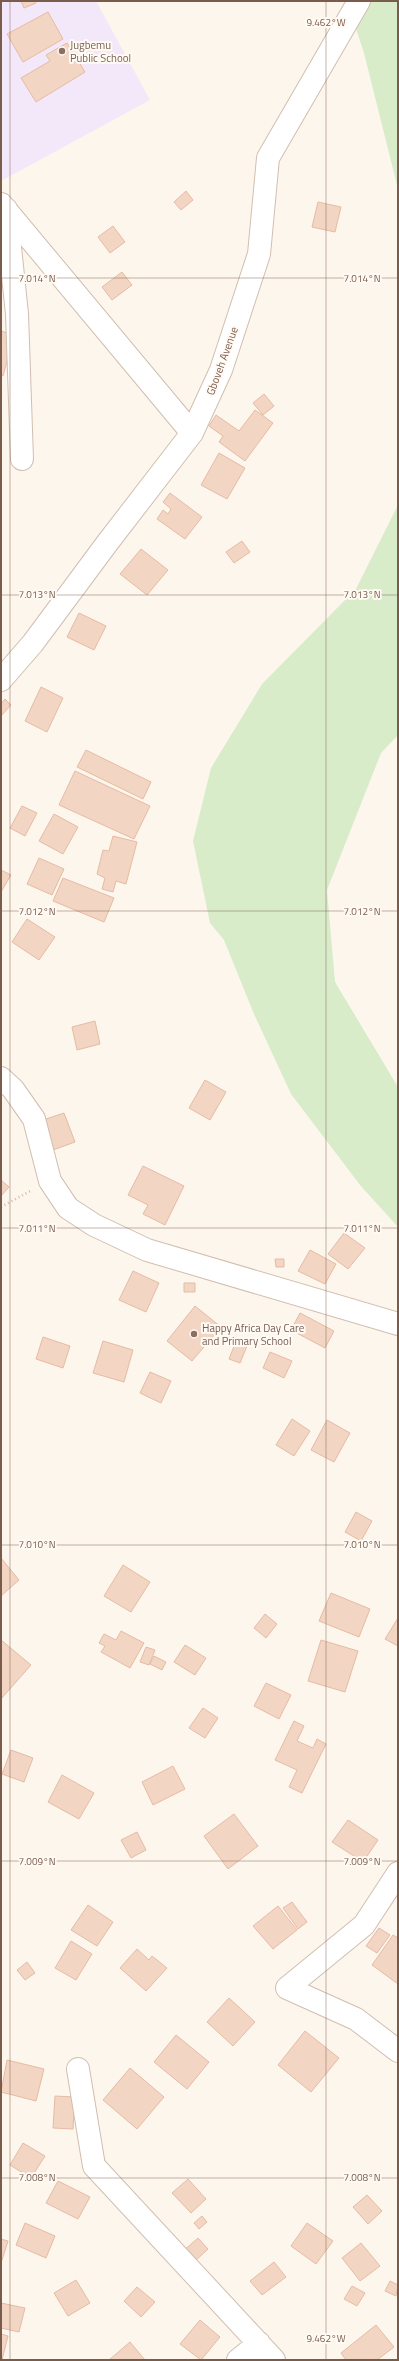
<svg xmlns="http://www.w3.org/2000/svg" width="399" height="2361" font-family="'Titillium Web',sans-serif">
<rect width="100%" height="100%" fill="#fdf6ec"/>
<path fill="#f3e8fa" d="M1 1H96L150 100 1 181Z"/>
<path fill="#d8ecc9" d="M347 1H398V189L364 53Z
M398 505V735L381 753 327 890 335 982 398 1087V1227L360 1185 291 1094 254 1014 224 940 210 923 193 841 211 768 262 684 356 589Z"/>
<path fill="#f3d5c3" stroke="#e6bba3" d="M21 1H35L36 3 24 8Z
M48 12 63 39 23 62 7 34Z
M67 43 85 72 36 102 21 78 50 61 46 55Z
M186 191 193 200 181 210 174 202Z
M318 202 341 207 335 232 312 227Z
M113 226 125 242 110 253 98 237Z
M122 272 132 285 112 300 102 287Z
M1 331 14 335 3 376 1 375Z
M264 394 274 406 263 415 253 403Z
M255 410 273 423 245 461 219 442 223 436 209 426 216 415 239 431Z
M219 453 245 468 227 499 201 485Z
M170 493 202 517 185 539 157 519 163 510 168 514 171 509 163 502Z
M242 541 250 552 234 563 226 552Z
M141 549 168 570 147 595 120 574Z
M79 613 106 626 94 650 67 637Z
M41 687 63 698 47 732 25 721Z
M5 699 11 705 1 716V704Z
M86 750 151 782 143 799 77 767Z
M75 771 150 806 134 839 59 805Z
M22 806 37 813 25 836 10 828Z
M54 814 78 827 63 854 39 841Z
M113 836 137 842 126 884 116 881 113 892 102 889 105 878 97 874 103 850 109 851Z
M39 858 64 869 52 895 27 884Z
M1 870 11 875 1 892Z
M63 878 114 898 104 922 53 901Z
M27 919 55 937 39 960 12 942Z
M95 1021 100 1044 77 1050 72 1027Z
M205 1080 226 1092 210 1120 189 1108Z
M64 1113 75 1142 53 1150 43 1120Z
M143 1166 184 1186 165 1225 143 1214 148 1205 128 1195Z
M1 1180 9 1187 1 1196Z
M344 1233 365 1248 348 1269 328 1254Z
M310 1250 336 1264 325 1284 298 1271Z
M275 1259H284V1267H276Z
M133 1271 159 1283 146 1312 119 1300Z
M184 1283H195V1292H184Z
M195 1306 221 1327 192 1361 167 1341Z
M300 1313 334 1331 325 1348 291 1330Z
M43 1337 70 1346 63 1368 36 1359Z
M103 1341 133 1350 124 1382 93 1373Z
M236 1341 247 1346 240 1363 229 1359Z
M270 1352 292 1361 284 1378 263 1368Z
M150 1372 171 1381 161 1403 140 1393Z
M292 1419 310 1431 294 1456 276 1445Z
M327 1420 350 1433 334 1462 311 1450Z
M356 1512 372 1521 361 1541 345 1532Z
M1 1558 19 1580 1 1596Z
M123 1565 150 1582 131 1612 104 1596Z
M331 1593 370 1609 359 1637 319 1621Z
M265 1614 277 1624 266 1638 254 1628Z
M398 1618V1646L385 1639Z
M121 1631 144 1643 130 1668 101 1652 105 1646 99 1643 104 1634 116 1640Z
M1 1640 31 1665 1 1699Z
M321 1640 358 1651 345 1692 308 1681Z
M185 1645 206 1658 195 1675 174 1662Z
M146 1647 155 1650 149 1665 140 1662Z
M154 1656 166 1662 162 1670 150 1664Z
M266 1683 291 1695 279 1719 254 1706Z
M203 1708 218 1718 205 1738 189 1728Z
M294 1721 304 1726 297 1741 313 1748 317 1739 326 1744 302 1793 289 1787 297 1770 275 1760Z
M11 1750 33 1758 24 1782 2 1774Z
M173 1766 185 1789 153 1805 142 1782Z
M62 1775 94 1793 79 1819 48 1802Z
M234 1814 258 1846 228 1869 204 1836Z
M348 1820 378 1840 363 1862 332 1842Z
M137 1832 146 1850 131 1858 121 1840Z
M292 1902 307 1922 298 1929 283 1908Z
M88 1905 113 1922 97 1946 71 1930Z
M278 1906 297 1930 273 1949 253 1926Z
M379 1928 390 1935 377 1953 366 1946Z
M393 1935 398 1938V1984L372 1965Z
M71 1941 92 1954 76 1980 55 1968Z
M137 1949 149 1960 152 1956 167 1968 146 1991 120 1968Z
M27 1962 35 1973 25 1980 17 1970Z
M229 1998 255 2022 233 2046 207 2022Z
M305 2031 339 2058 311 2092 278 2065Z
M176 2035 209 2062 187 2089 154 2062Z
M7 2060 44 2069 36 2101 1 2092Z
M130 2068 164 2097 137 2129 103 2100Z
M55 2096 75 2097 73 2129 53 2128Z
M23 2143 45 2156 31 2178 10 2165Z
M188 2179 206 2199 191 2213 172 2193Z
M58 2181 90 2197 78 2219 46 2203Z
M367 2195 382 2211 368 2224 353 2207Z
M202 2216 207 2222 199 2229 194 2223Z
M25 2223 55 2236 46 2258 16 2245Z
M307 2223 333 2241 316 2264 291 2246Z
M198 2238 208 2249 192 2264 181 2253Z
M1 2239 8 2241 1 2263Z
M361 2243 380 2266 360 2281 342 2258Z
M274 2262 286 2277 262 2295 250 2281Z
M76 2280 90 2303 68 2316 54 2293Z
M390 2281 398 2285 396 2296 385 2291Z
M352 2286 365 2293 357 2306 344 2299Z
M137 2287 155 2302 141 2317 124 2301Z
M1 2303 25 2308 19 2332 1 2328Z
M200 2320 220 2337 201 2360 180 2344Z
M376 2325 394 2347 377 2360H346L341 2353Z
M1 2334 8 2336 2 2360H1Z
M130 2342 145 2360H109Z"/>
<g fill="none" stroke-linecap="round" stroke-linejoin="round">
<g stroke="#d1beb0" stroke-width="24">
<path id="street" d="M1 204 192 433
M6 209 17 314 22 459
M1 680 33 643 108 542 192 433 221 370 259 254 268 158 359 1
M1 1078 13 1089 34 1119 50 1181 68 1208 94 1225 147 1250 398 1324
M398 1873 364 1925 287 1988 356 2019 398 2051
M78 2069 94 2166 274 2360
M238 2360 259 2343"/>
</g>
<path stroke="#d9b8a5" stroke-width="2.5" stroke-dasharray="1 3" stroke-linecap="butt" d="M1 1207 32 1190"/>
<use href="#street" stroke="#fff" stroke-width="22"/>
</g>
<path fill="none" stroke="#7a5c4d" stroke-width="1" stroke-opacity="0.45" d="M10 1V2360M326 1V2360M1 278H398M1 595H398M1 911H398M1 1228H398M1 1545H398M1 1861H398M1 2178H398"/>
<g fill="#8d6e63" stroke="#fffaf3" stroke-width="1.5">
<circle cx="62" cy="51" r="4"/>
<circle cx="194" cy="1334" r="4"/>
</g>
<g text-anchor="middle" stroke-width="4" stroke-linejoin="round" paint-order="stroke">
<g font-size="11" fill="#785e54" stroke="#fffaf3" text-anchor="start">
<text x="70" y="49">Jugbemu<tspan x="70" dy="13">Public School</tspan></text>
<text x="202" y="1332">Happy Africa Day Care<tspan x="202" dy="13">and Primary School</tspan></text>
</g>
<g font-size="11" fill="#7a5c4d" stroke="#fffaf3">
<text transform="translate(222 361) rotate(-70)" y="4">Gboveh Avenue</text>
</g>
</g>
<g font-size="10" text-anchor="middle" fill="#7a5c4d" stroke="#fffaf3" stroke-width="4" stroke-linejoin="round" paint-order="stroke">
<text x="326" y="26">9.462°W</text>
<text x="37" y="282">7.014°N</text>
<text x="362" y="282">7.014°N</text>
<text x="37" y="598">7.013°N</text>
<text x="362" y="598">7.013°N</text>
<text x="37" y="915">7.012°N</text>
<text x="362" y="915">7.012°N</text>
<text x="37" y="1232">7.011°N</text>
<text x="362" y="1232">7.011°N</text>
<text x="37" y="1548">7.010°N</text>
<text x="362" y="1548">7.010°N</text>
<text x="37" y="1865">7.009°N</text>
<text x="362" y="1865">7.009°N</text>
<text x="37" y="2181">7.008°N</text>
<text x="362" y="2181">7.008°N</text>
<text x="326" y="2342">9.462°W</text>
</g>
<rect width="399" height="2361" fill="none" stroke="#7a5c4d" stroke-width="4"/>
</svg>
